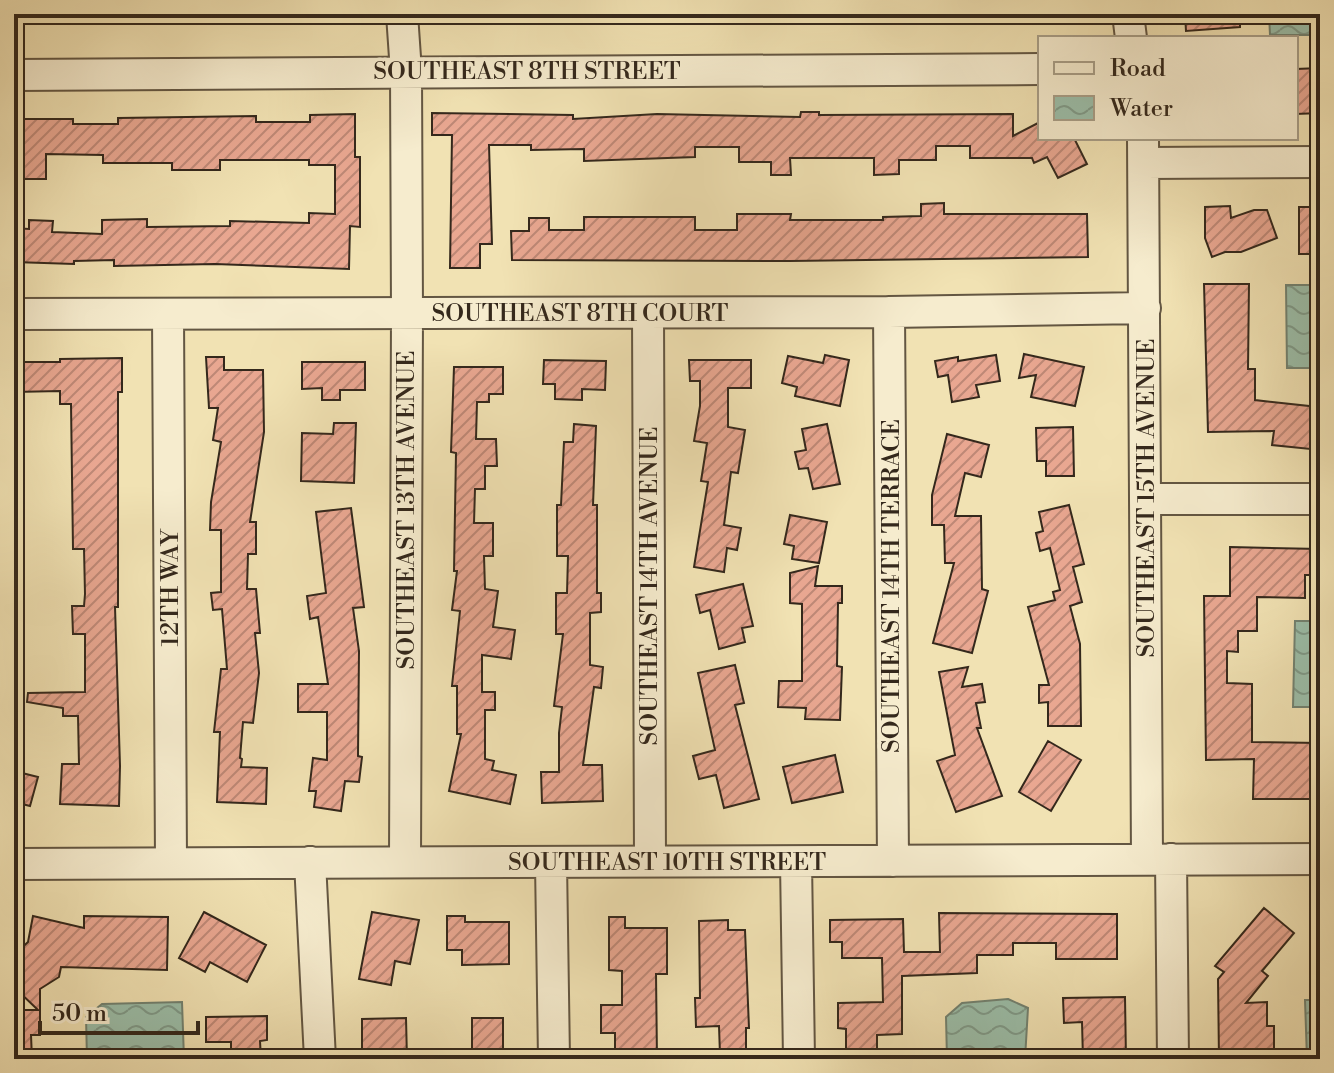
<svg xmlns="http://www.w3.org/2000/svg" width="1334" height="1073" font-family="'Libre Bodoni',serif">
<defs>
<pattern id="water-waves" width="16" height="10" patternUnits="userSpaceOnUse" patternTransform="scale(2)"><rect width="16" height="10" fill="#9bbea9"/><path d="M0 5q4-4 8 0t8 0" fill="none" stroke="#7f9a89"/></pattern>
<pattern id="building-hatch" width="6" height="6" patternUnits="userSpaceOnUse" patternTransform="scale(2)"><rect width="6" height="6" fill="#e9a791"/><path d="M-1 1l2-2M0 6l6-6M5 7l2-2" fill="none" stroke="#be8876"/></pattern>
</defs>
<rect width="100%" height="100%" fill="#f1e2b3"/>
<filter id="stains"><feTurbulence type="fractalNoise" baseFrequency=".0025" numOctaves="4"/><feColorMatrix values="0 0 0 0 .2 0 0 0 0 .09 0 0 0 0 .02 0 0 0 .5 -.17"/></filter>
<radialGradient id="worn" r=".72"><stop offset=".6" stop-color="#630" stop-opacity="0"/><stop offset="1" stop-color="#630" stop-opacity=".3"/></radialGradient>
<path fill="url(#water-waves)" stroke="#728271" stroke-width="2" d="M1269 14H1320V35H1270Z
M1286 285H1320V368H1287Z
M1295 621H1320V707H1293Z
M1008 999 1028 1008 1025 1059H947L946 1017 962 1003Z
M1305 1000H1320V1059H1307Z
M182 1002 184 1059H87L86 1017 102 1004Z"/>
<path fill="url(#building-hatch)" stroke="#34281c" stroke-width="2" d="M1185 14H1240V27L1186 31Z
M1320 68V113L1296 114V69Z
M801 112H819V115L1013 114V136L1040 122V138H1074L1087 164 1058 178 1047 157 1034 163 1032 158H970V146H936V160H899V174L874 175V158H790L791 175H771V162H739V147H695V157L584 161V149L531 150V145H489L492 244H480V268H450L452 135H432V113L573 115V119L657 114 800 117Z
M355 114V157H360V227L350 226 349 269 215 264 114 266V260L74 261V264L14 262V228L29 229V220L53 221 52 232 102 234V220L147 219V227L230 226V221L309 223V213L335 214V165H309V160H220V170H172V163H103V155L46 154V179H14V119H73V124H118V118L256 116V122H310V115Z
M944 203V214H1087L1088 257 790 261 512 260 511 231H529V218H549V230H584V217H695V230H737V214H791L790 220H883V217L921 216V204Z
M1230 206 1231 218 1254 210H1267L1277 238 1241 252H1225L1212 257 1205 238V207Z
M1299 207H1320V254H1299Z
M1204 284H1249L1248 369H1255V400L1318 407 1320 450 1272 445 1274 431 1208 432Z
M1024 354 1084 367 1075 406 1031 397 1036 375 1019 378Z
M825 355 849 360 840 406 795 396 797 387 782 383 788 356 823 363Z
M996 355 1000 381 976 385 979 397 952 402 948 375 938 377 935 361 958 357V361Z
M206 357H224V370H263L264 432 250 522H256V554H248L247 589H256L260 633H255L259 673 253 723 243 722 240 758 242 759 241 767 267 768 266 804 217 802 220 732H214L221 669H227L222 609 213 610 211 593 221 592V530H210L211 502 221 442 213 440 218 408H209Z
M122 358V392H118V607H115L120 766 119 806 60 804 62 764H79L78 716H63V708L27 702 28 693 85 692V634H73L72 606H84L85 594 84 549H73L71 404H60V391L14 392V362H60V359Z
M544 360 606 361 605 390 582 389V400L555 399V384H543Z
M689 360H751V388H728V427L745 430 738 473 731 472 724 525 741 528 737 550 727 548 724 572 694 567 708 482 701 481 707 443 694 441 700 406V381H690Z
M302 362H365V390H340V400H322V388L302 389Z
M454 367H503V394H489V402H477L476 439H496L497 466H485V489H475L474 523H493V556H484L485 589 498 591 493 627 515 630 511 659 482 655V692H495V710H485V759L494 761 492 770 516 775 510 804 449 791 461 734H457V686H452L460 611 452 610 457 571H454L456 453 451 452Z
M334 423H356L354 483 301 481 302 433 333 434Z
M574 424 596 426 593 505H597V593H601V612L590 613V665L603 667 601 688 594 687 583 765H602L603 801 542 803 541 772H559V733L562 707 554 706 563 634H556V593H567L568 556H557V505H561L564 442H573Z
M827 424 840 484 813 489 808 468 799 469 795 452 806 450 802 429Z
M1073 427 1074 476H1046V461H1037L1036 428Z
M947 434 989 445 981 477 965 473 955 516H981L982 589 988 591 972 653 933 643 954 563H945L944 525H932V495Z
M1069 505 1084 564 1073 567 1082 602 1070 606 1080 644 1081 726H1048V702L1039 703V685H1049L1028 607 1055 600 1053 592 1060 590 1050 548 1040 551 1036 533 1043 531 1039 512Z
M351 508 364 607 353 608 359 651 358 756 362 757 359 782 345 781 341 811 314 807 316 791H309L313 758 327 760V712H298V684H328L318 617 310 619 307 596 326 593 316 512Z
M790 515 827 522 819 563 792 559 794 546 784 544Z
M1230 547 1320 549V575H1305V598L1257 597V631H1238V652L1227 651V683L1252 684V742L1320 743V799H1253L1254 759 1206 760 1204 596H1230Z
M818 566 815 586H842V603H838L837 666 842 667 840 720 805 719 806 708 778 707 779 681H802V604L790 603V573Z
M743 584 753 626 742 628 745 642 719 649 710 610 700 613 696 595Z
M735 665 744 703 735 705 759 799 724 808 716 775 699 779 693 756 715 750 698 673Z
M968 667 962 687 982 684 985 702 976 703 981 728H977L1002 796 956 812 937 761 955 755 939 672Z
M1048 741 1081 760 1051 811 1019 792Z
M835 755 843 792 792 803 783 767Z
M14 771 38 777 30 806 14 802Z
M1264 908 1294 933 1262 971 1268 976 1246 1003 1267 1002V1026H1274V1059H1219L1218 979 1224 972 1215 966Z
M204 912 266 945 247 982 210 962 205 972 179 958Z
M372 912 419 920 410 964 395 961 391 985 359 979Z
M939 913 1117 914V959H1056V943H1013V955H977V973L902 976V1034L877 1035V1059H846V1029L838 1028V1003L883 1002 882 958H842V942H830V920L903 919 904 952H940Z
M33 916 84 928V916L168 917 167 970 61 967 59 977 40 989V1035H31L32 1059H14V1010H38L14 987V955L28 942Z
M447 916H465V922H509V964L462 965V950H447Z
M609 917H625V928H667V974H656L657 1059H615V1033H601V1005H622V971L609 970Z
M728 920V930H745L749 1028H746V1054L720 1055 719 1026 696 1027 695 998H700L699 921Z
M1125 997 1126 1059H1083L1082 1022 1064 1023 1063 998Z
M267 1016V1040L260 1041 261 1059H231V1042H206V1017Z
M406 1018 407 1059H362V1019Z
M472 1018H503V1059H472Z"/>
<g fill="none" stroke-linecap="round" stroke-linejoin="round">
<g stroke="#635642" stroke-width="34">
<path id="minor" d="M402 14 406 72 407 313 405 862
M1128 14 1131 38
M14 75 1040 69
M1143 138 1147 859
M1145 163 1320 162
M889 312 893 861
M648 313 650 860
M14 314 889 312 1145 308
M168 314 171 862
M1146 499H1320
M1171 859 1173 1059
M310 862 320 1059
M796 862 799 1059
M551 863 554 1059
M14 864 1320 859"/>
</g>
<use href="#minor" stroke="#f6ecce" stroke-width="30"/>
</g>
<g text-anchor="middle" stroke-width="7" stroke-linejoin="round" paint-order="stroke">
<g font-size="24" fill="#34281c" stroke="#f6ecce">
<text x="527" y="79">SOUTHEAST 8TH STREET</text>
<text x="580" y="321">SOUTHEAST 8TH COURT</text>
<text transform="translate(1146 498) rotate(-90)" y="8">SOUTHEAST 15TH AVENUE</text>
<text transform="translate(406 510) rotate(-90)" y="8">SOUTHEAST 13TH AVENUE</text>
<text transform="translate(649 586) rotate(-90)" y="8">SOUTHEAST 14TH AVENUE</text>
<text transform="translate(891 586) rotate(-90)" y="8">SOUTHEAST 14TH TERRACE</text>
<text transform="translate(170 588) rotate(-90)" y="8">12TH WAY</text>
<text x="667" y="870">SOUTHEAST 10TH STREET</text>
</g>
</g>
<rect width="1334" height="1073" fill="none" stroke="#f1e2b3" stroke-width="48"/>
<rect x="16" y="16" width="1302" height="1041" fill="none" stroke="#34281c" stroke-width="4"/>
<rect x="24" y="24" width="1286" height="1025" fill="none" stroke="#34281c" stroke-width="2"/>
<rect x="1038" y="36" width="260" height="104" fill="#f6ecce" stroke="#a89e87" stroke-width="2"/>
<rect x="1054" y="62" width="40" height="12" fill="#f6ecce" stroke="#a89e87" stroke-width="2"/>
<text x="1110" y="76" font-size="24" fill="#34281c">Road</text>
<rect x="1054" y="96" width="40" height="24" fill="url(#water-waves)" stroke="#a89e87" stroke-width="2"/>
<text x="1110" y="116" font-size="24" fill="#34281c">Water</text>
<path d="M40 1021v12h158v-12" fill="none" stroke="#34281c" stroke-width="4"/>
<text x="52" y="1021" font-size="24" fill="#34281c" stroke="#f6ecce" stroke-width="6" paint-order="stroke">50 m</text>
<rect width="100%" height="100%" filter="url(#stains)"/>
<rect width="100%" height="100%" fill="url(#worn)"/>
</svg>
